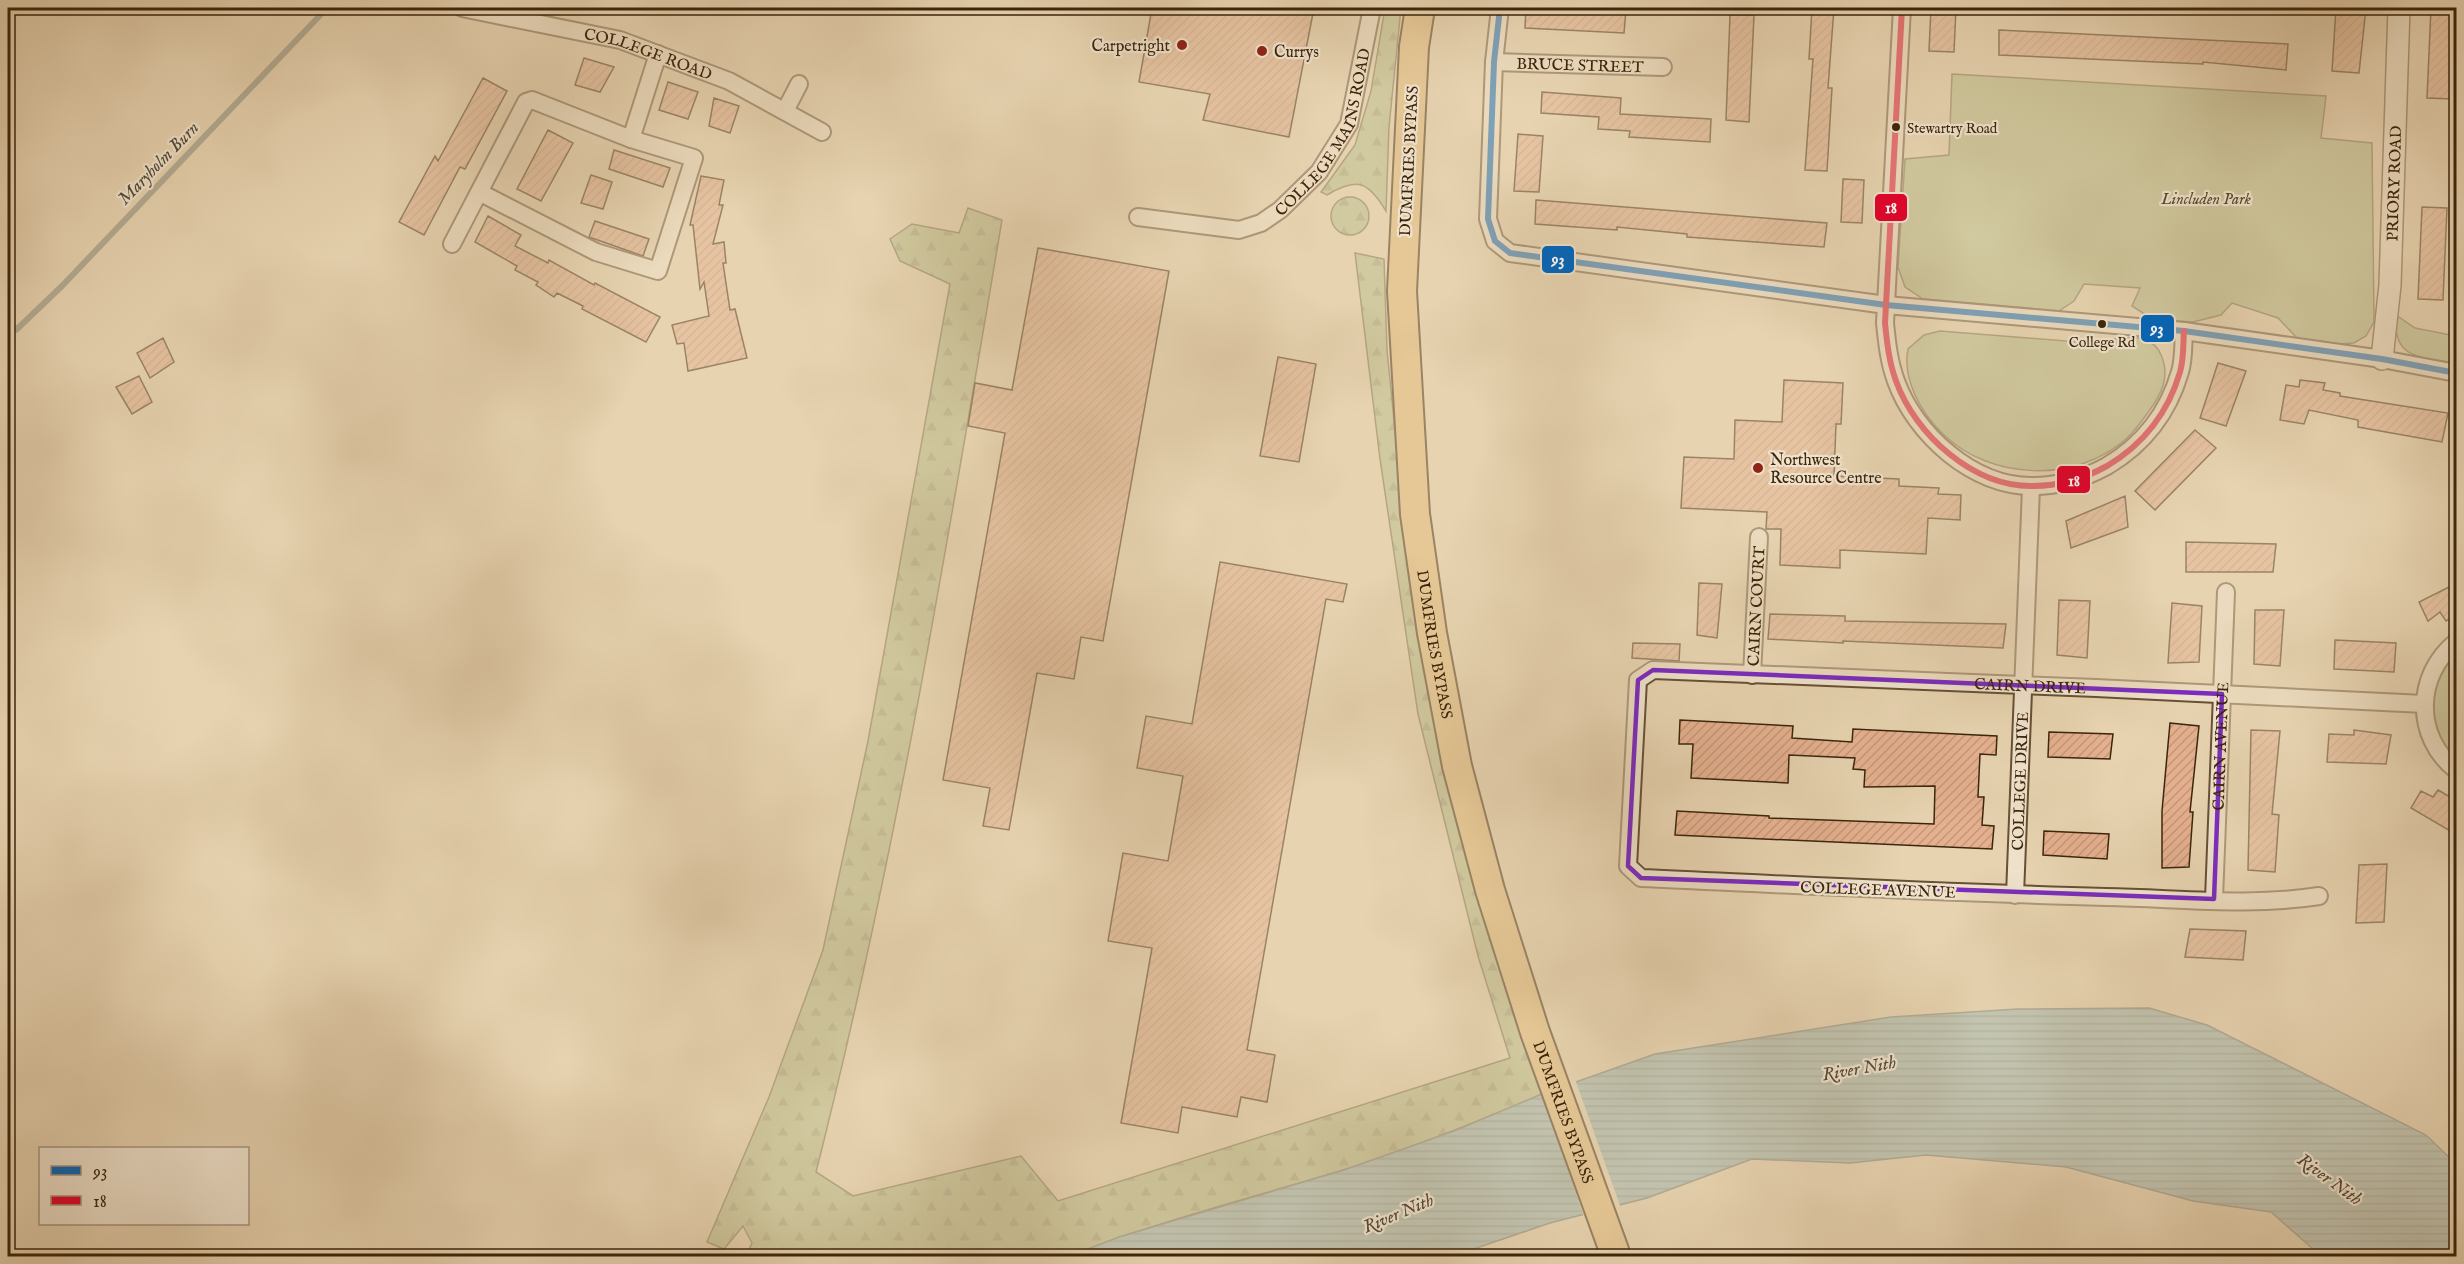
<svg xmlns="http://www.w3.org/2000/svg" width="2464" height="1264" font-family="'IM FELL English',serif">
<defs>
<pattern id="forest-firs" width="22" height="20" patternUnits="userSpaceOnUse" patternTransform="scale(1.5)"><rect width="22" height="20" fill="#b6bc8b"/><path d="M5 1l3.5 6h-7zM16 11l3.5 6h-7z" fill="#9da177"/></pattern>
<pattern id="water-rules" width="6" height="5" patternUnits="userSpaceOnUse" patternTransform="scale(1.5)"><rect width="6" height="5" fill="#9ab6b5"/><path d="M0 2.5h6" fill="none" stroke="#7f9491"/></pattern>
<pattern id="building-hatch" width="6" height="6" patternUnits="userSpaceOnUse" patternTransform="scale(1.5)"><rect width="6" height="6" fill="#e5b08f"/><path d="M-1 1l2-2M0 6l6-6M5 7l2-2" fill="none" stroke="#c5977a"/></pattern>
</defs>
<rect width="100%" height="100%" fill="#e7d3b0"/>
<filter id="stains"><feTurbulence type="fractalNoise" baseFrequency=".00333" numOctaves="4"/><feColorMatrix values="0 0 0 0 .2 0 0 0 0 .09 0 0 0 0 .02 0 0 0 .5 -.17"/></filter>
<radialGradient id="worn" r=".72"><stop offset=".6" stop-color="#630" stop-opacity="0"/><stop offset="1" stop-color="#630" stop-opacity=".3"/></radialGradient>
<path fill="#b6bc8b" stroke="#79704b" stroke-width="1.5" d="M1952 74 2326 96 2321 138 2372 143 2374 322 2366 336 2354 343 2340 344 2297 338 2278 318 2232 303 2221 315 2193 322 2152 319 2132 306 2140 288 2084 284 2074 301 2059 311 1923 299 1905 287 1898 267 1905 159 1949 155Z
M2396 315 2415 328 2456 336V363C2421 357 2392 360 2396 315Z
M1940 331 2090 343H2111L2112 339C2122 339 2134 336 2143 339 2153 342 2159 348 2162 357 2170 377 2161 395 2149 411 2142 421 2135 431 2126 439 2075 484 1990 480 1943 434 1921 413 1902 379 1908 349L1924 335Z
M2456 654V761C2423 730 2427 686 2456 654Z"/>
<path fill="url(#forest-firs)" stroke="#79704b" stroke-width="1.5" d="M1385 8H1401L1389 127 1386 211C1368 181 1357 177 1327 195L1321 192 1355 145 1371 91Z
M1331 216a19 19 0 1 1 38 0a19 19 0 1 1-38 0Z
M968 208 1002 220C948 539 896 858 816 1172L853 1196 1021 1156 1058 1201 1510 1058 1478 956 1418 714 1380 459 1355 253 1384 259 1387 350 1398 461 1542 1094C1477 1122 1411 1149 1343 1170 1251 1198 1159 1221 1070 1256H746L752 1243 743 1226 724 1249 707 1242 769 1097 823 950 868 741 950 284 900 261 890 239 912 224 959 233Z"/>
<path fill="url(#water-rules)" stroke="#747c71" stroke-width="1.5" d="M2149 1008 2207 1025 2426 1135 2456 1164V1256H2321L2271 1212 2193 1201 2066 1167 1926 1155 1850 1163 1752 1159 1647 1198 1550 1223 1453 1256H1070L1119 1237 1344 1170 1454 1131 1542 1094 1655 1054 1891 1017 2018 1009Z"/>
<path fill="#e7d3b0" d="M1575 1079 1621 1208 1584 1217 1541 1091Z"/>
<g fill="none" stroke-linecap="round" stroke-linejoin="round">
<path stroke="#747c71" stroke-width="6" d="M8 333 16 330 62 286 327 8"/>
</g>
<path fill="url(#building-hatch)" stroke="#3c250b" stroke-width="1.5" d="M1152 8H1314L1289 137 1203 120 1210 94 1139 82Z
M1526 8 1626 10 1624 33 1525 28Z
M1812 8H1834L1828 88H1832L1827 171 1805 170 1813 59H1809Z
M1931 8H1956L1954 52 1929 51Z
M2336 8H2366L2359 73 2332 71Z
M2431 8H2456L2452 99 2427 98Z
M1730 15H1754L1749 122 1726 120Z
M1999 30 2288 44 2286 70 2203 62V64L1999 55Z
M584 58 614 67 600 92 575 85Z
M483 78 507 91 465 169 460 167 424 235 399 222 435 156 438 161Z
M668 82 698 92 688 119 659 110Z
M1542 92 1621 98 1620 114 1711 119 1710 142 1629 137 1630 131 1598 129 1599 117 1541 113Z
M714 98 739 106 730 133 709 126Z
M548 130 573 143 541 201 517 189Z
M1518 134 1543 136 1539 192 1514 191Z
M614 150 670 168 663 187 609 169Z
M591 175 612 182 603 209 581 203Z
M701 176 724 180 719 205H723L713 244 724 242 726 263H723L730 310 735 309 747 358 688 371 684 343 677 344 672 325 709 316 704 282 700 289 693 225H690Z
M1843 179 1864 180 1862 223 1841 222Z
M1536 200 1827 223 1824 247 1687 237V234L1617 227V230L1535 224Z
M2422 207 2447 208 2443 300 2418 299Z
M488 216 521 235 515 246 548 263 549 260 594 285 595 283 660 317 646 342 582 309 583 306 557 293 554 297 536 285 538 282 515 270 517 266 475 242Z
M595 221 649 239 643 256 589 237Z
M1038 248 1169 271 1103 641 1081 637 1074 679 1037 673 1009 830 983 826 990 788 943 780 1005 433 968 426 975 383 1012 390Z
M163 338 174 362 150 378 137 353Z
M1278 357 1316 364 1299 462 1260 456Z
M2218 363 2246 371 2226 426 2200 418Z
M139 376 152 402 132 414 116 387Z
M1784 380 1843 383 1841 424H1836L1834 476 1899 479V486L1939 488 1938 494 1961 495 1960 520 1928 518 1926 554 1840 550V568L1780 565 1781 529H1766L1767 512 1681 508 1684 457 1734 459 1735 420 1782 422Z
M2300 380 2325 383 2323 390 2340 393V396L2448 413 2442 442 2358 427V420L2309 410 2304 424 2280 420 2286 385 2299 387Z
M2195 430 2216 448 2155 510 2135 491Z
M2125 496 2128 527 2071 548 2066 521Z
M2186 542 2276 544 2273 572H2186Z
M1220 562 1347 584 1343 602 1326 599 1247 1050 1275 1055 1267 1102 1241 1097 1237 1117 1182 1107 1178 1133 1121 1123 1152 948 1108 941 1123 853 1168 861 1183 776 1137 768 1146 716 1192 724Z
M1699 583 1722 584 1717 638 1697 635Z
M2457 583V614L2446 621 2440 612 2428 621 2419 602Z
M2059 600 2090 601 2087 658 2057 655Z
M2172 603 2202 606 2199 662 2168 663Z
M2255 610H2284L2280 666 2254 664Z
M1770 614 1845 616V621L2006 624 2003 648 1843 641V643L1768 639Z
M2335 640 2396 643 2394 672 2334 669Z
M1633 643 1680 644 1679 661 1632 658Z
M1680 720 1793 726 1792 738 1852 742 1853 729 1997 736 1996 755 1980 754 1978 797H1984L1982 825 1994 826 1992 849 1675 835 1677 811 1769 816V818L1934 824 1935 786 1864 787 1865 770 1853 769 1855 758 1789 755 1788 783 1691 778 1693 744H1679Z
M2170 723 2199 726 2190 812H2193L2189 867 2162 868V811Z
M2251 730 2280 731 2272 814 2279 815 2275 872 2248 870Z
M2354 730 2391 735 2386 764 2327 762 2329 734 2354 735Z
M2049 732 2113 734 2110 759 2048 757Z
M2438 790 2457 801V835L2411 808 2421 791 2433 797Z
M2044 831 2109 834 2107 859 2043 855Z
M2387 864 2384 922 2356 923 2359 865Z
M2190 929 2246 931 2243 960 2185 957Z"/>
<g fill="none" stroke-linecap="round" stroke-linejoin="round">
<g stroke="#675034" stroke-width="20">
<g id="minor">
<path id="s1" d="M462 8 620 40 729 81 822 132"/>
<path d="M1500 8 1494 62 1488 219 1495 241 1510 253 1886 305 2184 331 2382 359 2456 373"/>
<path d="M1902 8 1885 323C1887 343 1889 362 1896 381 1915 434 1973 487 2033 486 2058 486 2085 478 2107 466 2144 444 2168 413 2180 372 2184 359 2183 344 2184 331"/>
<path id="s2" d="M1494 62 1663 67"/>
<path d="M785 111 799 84"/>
<path d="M631 139 658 54"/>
<path id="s3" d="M1138 217 1239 230 1261 223 1280 210 1319 172 1349 124 1372 8"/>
<path d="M452 244 526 102 532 100 631 139 694 158 658 271 596 252 479 192"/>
<path d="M2456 642C2415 675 2414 737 2456 770"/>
<path id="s4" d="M1752 675 1759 537"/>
<path id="s5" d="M2015 895 2031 487"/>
<path id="s6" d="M2319 896C2249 907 2177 898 2106 897 1951 893 1796 885 1641 878L1628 866 1638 680 1653 670 2096 688 2424 704"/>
<path id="s7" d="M2214 899 2226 592"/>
</g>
</g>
<g stroke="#675034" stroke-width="24">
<g id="tertiary">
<path id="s8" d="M2382 359 2390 285 2399 8"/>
</g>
</g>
<g stroke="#3c250b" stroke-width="32">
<g id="trunk">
<path id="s9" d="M1420 8 1414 47 1402 291 1415 514 1432 633 1457 766 1490 890 1535 1032 1616 1256"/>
</g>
</g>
<use href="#minor" stroke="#efe2cc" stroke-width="16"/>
<use href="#tertiary" stroke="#efe2cc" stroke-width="21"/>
<use href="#trunk" stroke="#e4ba78" stroke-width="28"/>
<g stroke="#efe2cc" stroke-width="10">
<path id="bus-1" d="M1500 8 1494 62 1488 219 1495 241 1510 253 1886 305 2184 331 2382 359 2456 373"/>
</g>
<g stroke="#efe2cc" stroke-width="10">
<path id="bus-2" d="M1902 8 1885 323C1887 343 1889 362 1896 381 1915 434 1973 487 2033 486 2058 486 2085 478 2107 466 2144 444 2168 413 2180 372 2184 359 2183 344 2184 331"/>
</g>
<use href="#bus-1" stroke="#0065bd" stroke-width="6"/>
<use href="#bus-2" stroke="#e4002b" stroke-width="6"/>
</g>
<path d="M0 0H2464V1264H0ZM1653 670 2222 694 2214 899 1641 878 1628 866 1638 680Z" fill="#e7d3b0" fill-opacity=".55" fill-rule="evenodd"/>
<path fill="none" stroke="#7b2cbf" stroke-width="4.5" stroke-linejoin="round" d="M1653 670 2222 694 2214 899 1641 878 1628 866 1638 680Z"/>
<g fill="#8f2418" stroke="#efe2cc" stroke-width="2">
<circle cx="1182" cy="45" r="6"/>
<circle cx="1262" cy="51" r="6"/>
<circle cx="1758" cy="468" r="6"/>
</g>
<g fill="#3c250b" stroke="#efe2cc" stroke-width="2">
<circle cx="1896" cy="127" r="5"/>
<circle cx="2102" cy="324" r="5"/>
</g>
<g text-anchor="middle" stroke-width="4.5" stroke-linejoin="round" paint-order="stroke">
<g font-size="14" fill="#3c250b" stroke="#efe2cc" text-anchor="start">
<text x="1907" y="133">Stewartry Road</text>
<text x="2102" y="347" text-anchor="middle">College Rd</text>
</g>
<g font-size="16" fill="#3c250b" stroke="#efe2cc" text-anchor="start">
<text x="1170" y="51" text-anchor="end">Carpetright</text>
<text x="1274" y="57">Currys</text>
<text x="1770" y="465">Northwest<tspan x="1770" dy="18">Resource Centre</tspan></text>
</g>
<g font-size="16" fill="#3c250b" stroke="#efe2cc">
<text dy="6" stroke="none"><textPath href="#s1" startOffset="192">COLLEGE ROAD</textPath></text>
<text dy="6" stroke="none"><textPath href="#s2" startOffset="86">BRUCE STREET</textPath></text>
<text dy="6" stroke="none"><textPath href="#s3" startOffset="240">COLLEGE MAINS ROAD</textPath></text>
<text transform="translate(1408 161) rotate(-87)" y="6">DUMFRIES BYPASS</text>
<text dy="6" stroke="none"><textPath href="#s8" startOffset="176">PRIORY ROAD</textPath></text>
<text dy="6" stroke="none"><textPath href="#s4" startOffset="69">CAIRN COURT</textPath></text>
<text dy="6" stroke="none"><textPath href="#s9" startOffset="639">DUMFRIES BYPASS</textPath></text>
<text dy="6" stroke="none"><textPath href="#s6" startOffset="1278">CAIRN DRIVE</textPath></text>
<text dy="6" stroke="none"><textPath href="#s7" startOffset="153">CAIRN AVENUE</textPath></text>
<text dy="6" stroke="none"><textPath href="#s5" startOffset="114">COLLEGE DRIVE</textPath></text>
<text transform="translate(1878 889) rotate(2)" y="6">COLLEGE AVENUE</text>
<text dy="6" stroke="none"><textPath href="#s9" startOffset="1125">DUMFRIES BYPASS</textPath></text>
</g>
<g font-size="16" font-style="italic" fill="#5a4b2b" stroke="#efe2cc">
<text x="2206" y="204">Lincluden Park</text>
</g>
<g font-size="18" font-style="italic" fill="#544936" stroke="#efe2cc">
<text transform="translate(158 163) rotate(-46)" y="6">Maryholm Burn</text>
<text transform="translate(1859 1068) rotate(-10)" y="6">River Nith</text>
<text transform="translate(2330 1179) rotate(36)" y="6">River Nith</text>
<text transform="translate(1398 1213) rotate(-23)" y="6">River Nith</text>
</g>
</g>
<g stroke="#efe2cc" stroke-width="2">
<rect x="1874" y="193" width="34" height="29" rx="6" fill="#e4002b"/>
<rect x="1541" y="245" width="34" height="29" rx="6" fill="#0065bd"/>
<rect x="2140" y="314" width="35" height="29" rx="6" fill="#0065bd"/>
<rect x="2056" y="465" width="35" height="29" rx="6" fill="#e4002b"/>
</g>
<g font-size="16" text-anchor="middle" font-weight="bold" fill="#fff">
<text x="1891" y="213">18</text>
<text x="1558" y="265">93</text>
<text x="2157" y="334">93</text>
<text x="2074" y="486">18</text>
</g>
<rect width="2464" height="1264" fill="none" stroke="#e7d3b0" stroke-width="30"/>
<rect x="9" y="9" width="2446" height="1246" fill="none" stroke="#3c250b" stroke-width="3"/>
<rect x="15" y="15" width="2434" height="1234" fill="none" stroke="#3c250b" stroke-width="1.5"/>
<rect x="39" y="1147" width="210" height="78" fill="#efe2cc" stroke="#a7967f" stroke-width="1.5"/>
<rect x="51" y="1166" width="30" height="9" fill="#0065bd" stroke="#a7967f" stroke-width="1.5"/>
<text x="93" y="1177" font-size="18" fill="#3c250b">93</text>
<rect x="51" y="1196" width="30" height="9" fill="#e4002b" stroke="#a7967f" stroke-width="1.5"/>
<text x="93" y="1207" font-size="18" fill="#3c250b">18</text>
<rect width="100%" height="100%" filter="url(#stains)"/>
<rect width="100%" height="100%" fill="url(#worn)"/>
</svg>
